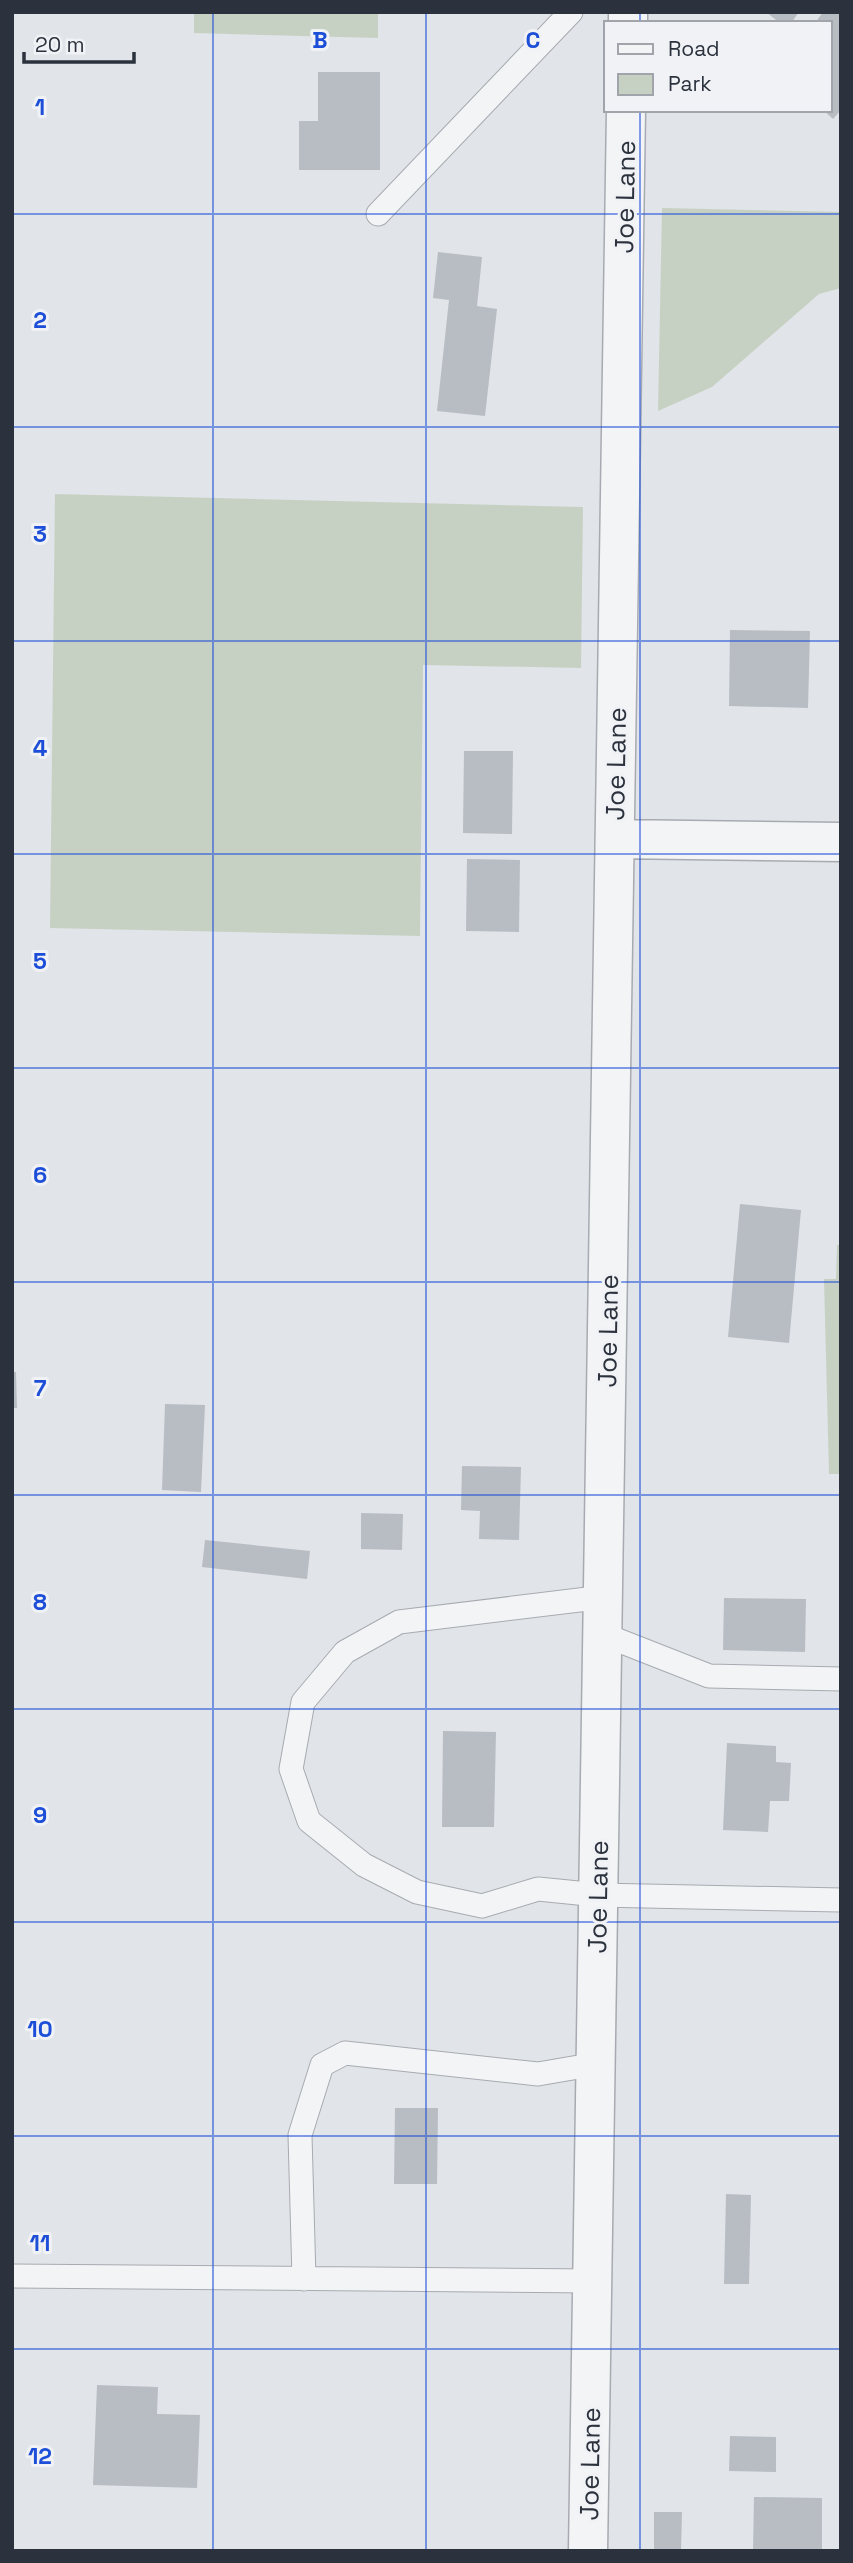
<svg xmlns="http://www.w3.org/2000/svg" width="853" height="2563" font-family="'Space Grotesk',sans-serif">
<rect width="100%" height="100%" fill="#e1e4e8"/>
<path fill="#c7d1c3" d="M194 12H378V38L194 33Z
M662 208 841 212V288L819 294 712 387 658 411Z
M55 494 583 507 581 668 423 665 420 936 50 928Z
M837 1245H841V1474H829L824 1279H836Z"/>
<path fill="#b8bdc4" d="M766 12H799L791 23H780Z
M823 12H841V110L833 119 823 110H830V23H815Z
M318 72H380V170H299V121H318Z
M438 252 482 257 477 306 497 309 485 416 437 411 449 300 433 298Z
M730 630 810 631 808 708 729 706Z
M464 751H513L512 834 463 833Z
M467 859 520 860 519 932 466 931Z
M740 1204 801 1210 789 1343 728 1337Z
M12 1372H16L17 1408H12Z
M165 1404 205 1405 201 1492 162 1490Z
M462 1466 521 1467 519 1540 479 1539 480 1511 461 1510Z
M361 1513 403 1514 402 1550 361 1549Z
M205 1540 310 1551 307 1579 202 1567Z
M724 1598 806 1599 805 1652 723 1650Z
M443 1731 496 1732 494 1827H442Z
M727 1743 776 1746V1762L791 1763 789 1801H770L768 1832 723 1830Z
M395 2108H438L437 2184H394Z
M726 2194 751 2195 749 2284H724Z
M97 2385 158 2387 157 2414 200 2415 197 2488 93 2485Z
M730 2436 776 2437V2472L729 2471Z
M754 2497 822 2498V2551H753Z
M654 2512H682L681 2551H654Z"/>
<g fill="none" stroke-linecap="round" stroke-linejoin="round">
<g stroke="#a7abb1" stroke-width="25">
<path id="service" d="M378 214 571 12
M604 1597 399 1622 345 1652 303 1702 291 1769 309 1821 364 1865 417 1892 482 1906 538 1889 598 1895 841 1900
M602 1634 709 1676 841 1679
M12 2276 592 2281
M304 2279 300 2135 322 2065 345 2053 538 2074 596 2064"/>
</g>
<g stroke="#a7abb1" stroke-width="41">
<path id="minor" d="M628 23V12
M615 839 841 842
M588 2551 626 110"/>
</g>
<use href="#service" stroke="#f3f4f6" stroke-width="23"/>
<use href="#minor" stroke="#f3f4f6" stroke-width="38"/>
</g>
<path fill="none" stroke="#1d4ed8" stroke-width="2" stroke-opacity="0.55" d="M213 12V2551M426 12V2551M640 12V23M640 110V2551M12 214H841M12 427H841M12 641H841M12 854H841M12 1068H841M12 1282H841M12 1495H841M12 1709H841M12 1922H841M12 2136H841M12 2349H841"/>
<g text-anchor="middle" stroke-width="6" stroke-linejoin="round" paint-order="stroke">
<g font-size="26" fill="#2b323d" stroke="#f0f2f5">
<text transform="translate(625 197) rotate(-89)" y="9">Joe Lane</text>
<text transform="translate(616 764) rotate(-89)" y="9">Joe Lane</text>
<text transform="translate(608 1331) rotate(-89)" y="9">Joe Lane</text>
<text transform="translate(598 1897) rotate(-89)" y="9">Joe Lane</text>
<text transform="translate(590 2464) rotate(-89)" y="9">Joe Lane</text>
</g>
</g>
<g font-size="23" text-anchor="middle" font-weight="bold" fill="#1d4ed8" stroke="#f0f2f5" stroke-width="6" stroke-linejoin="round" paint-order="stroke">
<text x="320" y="48">B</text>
<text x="533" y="48">C</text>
<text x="40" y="115">1</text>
<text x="40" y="328">2</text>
<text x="40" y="542">3</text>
<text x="40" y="756">4</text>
<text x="40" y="969">5</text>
<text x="40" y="1183">6</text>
<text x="40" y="1396">7</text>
<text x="40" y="1610">8</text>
<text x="40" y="1823">9</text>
<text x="40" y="2037">10</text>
<text x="40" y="2251">11</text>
<text x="40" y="2464">12</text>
</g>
<rect width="853" height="2563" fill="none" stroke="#2b323d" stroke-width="28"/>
<rect x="604" y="21" width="228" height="91" fill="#f0f2f5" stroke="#a1a5ab" stroke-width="2"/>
<rect x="618" y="44" width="35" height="10" fill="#f3f4f6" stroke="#a1a5ab" stroke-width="2"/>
<text x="668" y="56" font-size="21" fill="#2b323d">Road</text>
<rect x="618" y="74" width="35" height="21" fill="#c7d1c3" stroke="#a1a5ab" stroke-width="2"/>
<text x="668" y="91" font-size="21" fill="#2b323d">Park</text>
<path d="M24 52v10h110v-10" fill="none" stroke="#2b323d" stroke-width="3.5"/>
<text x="35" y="52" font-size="21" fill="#2b323d" stroke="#f0f2f5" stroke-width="5" paint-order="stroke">20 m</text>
</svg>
